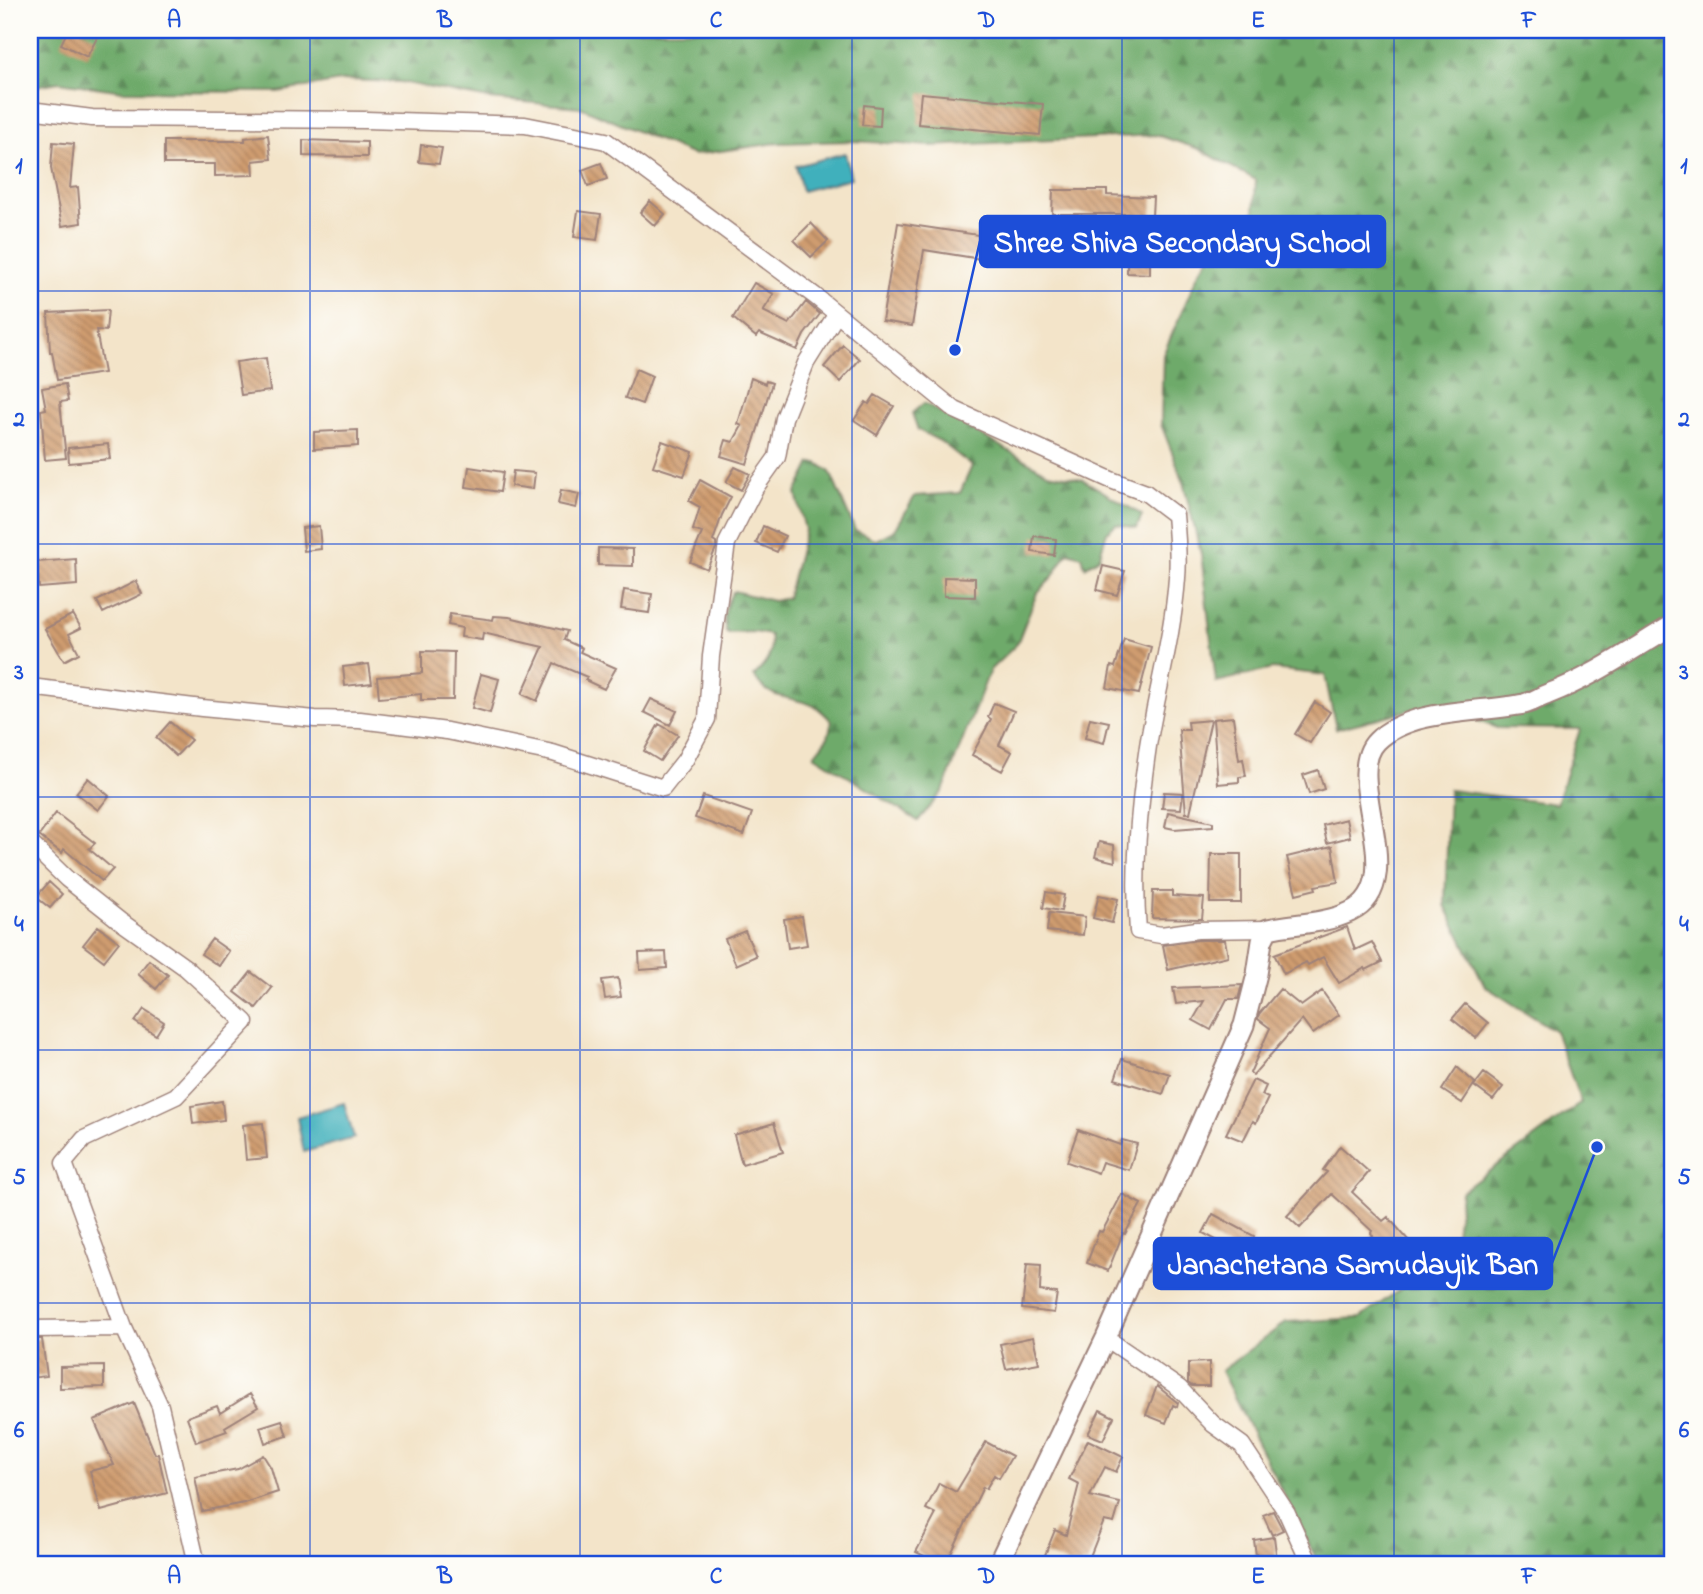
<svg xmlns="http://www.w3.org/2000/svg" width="1703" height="1594" font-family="'Indie Flower',sans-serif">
<defs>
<pattern id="forest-firs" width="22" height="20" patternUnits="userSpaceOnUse" patternTransform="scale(1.75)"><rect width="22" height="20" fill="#6eaa6b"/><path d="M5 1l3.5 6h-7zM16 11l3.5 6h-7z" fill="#5c8a58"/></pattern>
<pattern id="building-back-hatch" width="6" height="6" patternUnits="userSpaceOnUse" patternTransform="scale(1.75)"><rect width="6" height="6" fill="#cf9c70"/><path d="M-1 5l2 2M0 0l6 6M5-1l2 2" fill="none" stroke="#aa7f5c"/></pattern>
</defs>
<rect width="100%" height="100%" fill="#fdfcf7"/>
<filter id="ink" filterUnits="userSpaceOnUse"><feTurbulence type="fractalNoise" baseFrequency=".0143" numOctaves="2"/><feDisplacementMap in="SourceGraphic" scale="14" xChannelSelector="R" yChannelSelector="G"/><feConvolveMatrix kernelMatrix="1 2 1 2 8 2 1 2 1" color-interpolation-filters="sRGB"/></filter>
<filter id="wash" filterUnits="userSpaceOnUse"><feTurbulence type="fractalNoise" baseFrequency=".00686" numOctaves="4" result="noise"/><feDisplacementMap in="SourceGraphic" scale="28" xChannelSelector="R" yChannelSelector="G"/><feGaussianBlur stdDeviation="1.57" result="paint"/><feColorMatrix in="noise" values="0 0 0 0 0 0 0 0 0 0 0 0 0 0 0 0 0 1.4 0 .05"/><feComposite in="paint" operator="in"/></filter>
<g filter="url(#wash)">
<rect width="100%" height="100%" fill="#f3e4c9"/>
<path fill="url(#forest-firs)" stroke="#5c644b" stroke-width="2" d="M30 30H1673V1564H1319L1221 1371 1286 1322 1360 1318 1454 1251 1461 1192 1581 1103 1555 1031 1485 986 1445 905 1449 790 1556 804 1580 729 1497 728 1433 704 1336 729 1325 675 1272 669 1216 682 1201 554 1182 478 1161 424 1163 355 1199 272 1219 243 1254 212 1256 180 1199 149 1157 135 931 146 853 141 777 143 693 155 580 107 489 99 400 82 346 80 278 92 123 91 59 82 30 87Z
M924 403 1048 473 1082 479 1142 515 1137 528 1116 524 1107 532 1099 558 1085 567 1082 556 1068 552 1051 579 1037 593 1017 644 990 670 943 791 918 821 814 755 828 737 832 721C827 717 821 709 814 706 791 695 770 702 754 676 768 662 773 655 770 635L754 632 727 633C721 622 726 600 734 591L773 601 787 598 805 530 796 493 811 463H818L830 472 855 530 876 540 895 530 915 496 960 493 972 466 940 441 918 430 912 413Z"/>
<path fill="#41b0bc" stroke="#466874" stroke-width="2" d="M845 153 851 178 802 191 796 166Z
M344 1103 354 1138 304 1152 297 1117Z"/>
<g id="blocks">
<path fill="url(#building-back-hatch)" d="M68 30H80L97 38 87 57 61 44Z
M921 93 1043 104 1040 135 918 124Z
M864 105 881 107 880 126 862 125Z
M268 135 271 159 253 161 254 175 215 176V164H164V141H245V138Z
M303 140 367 142V157L303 156Z
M53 142 74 144 70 188 78 187 81 223 62 226 51 168Z
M421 145 442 148 439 164 419 162Z
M601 163 607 179 588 186 582 170Z
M1053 190H1107V195L1153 197 1152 216H1150V274L1127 273 1128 214H1052Z
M650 201 665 214 655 226 640 213Z
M578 211 601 214 597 240 574 237Z
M811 223 828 241 811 257 794 240Z
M898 223 985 236 981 259 924 250 912 326 882 321Z
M754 283 774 294 763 311 789 324 806 302 820 314 804 335 797 350 759 333 756 337 733 318Z
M108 310 106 331 96 330 104 373 57 380 52 352H50L48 313Z
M843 345 860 359 840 382 824 367Z
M266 358 270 391 241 395 236 362Z
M636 369 652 376 642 404 625 398Z
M751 378 765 384 766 381 772 383 747 464 721 456 726 440 733 442 742 426 738 424Z
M65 384 68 401 60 402 66 458 45 460 41 410 46 409 42 388Z
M875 395 894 406 877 435 854 420 866 402 869 404Z
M358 430V446L314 449V432Z
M662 441 693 452 684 476 653 466Z
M108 444 110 459 69 463 68 448Z
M469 467 503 472 500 492 466 487Z
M735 467 750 474 741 490 726 482Z
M513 471 535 473 533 489 511 486Z
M700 480 731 497 722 515 713 541 716 543V548L707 569 690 562 702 533 693 530 700 507 689 501Z
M561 490 579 494 576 508 558 504Z
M319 526 321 549 304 551 302 528Z
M763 526 785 536 777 552 756 543Z
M1034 536 1056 539 1054 555 1032 552Z
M598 548 633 549V566L598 565Z
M76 559 77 585 39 588 37 562Z
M1103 566 1125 571 1117 595 1097 590Z
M944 577 975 578V597L944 596Z
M136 581 142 594 103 613 97 601Z
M624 590 652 594 649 613 621 609Z
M73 614 81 628 69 634 79 653 64 661 45 629Z
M450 614 493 620 494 616 509 617 567 631 564 640 582 648 580 652 616 668 604 689 585 680 587 677 554 663 537 701 522 694 543 647 483 633 482 640 461 637 462 628 448 625Z
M1124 639 1151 647 1139 694 1107 688 1111 666 1115 667Z
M422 651 454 652 453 700H421V694L379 698 377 677 422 673Z
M369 664 372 683 345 686 343 667Z
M481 674 499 679 490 713 472 708Z
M651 699 677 711 670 725 644 712Z
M1315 702 1330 712 1310 743 1295 734Z
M994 703 1014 711 999 745 1012 752 1002 771 972 755 991 719 988 717Z
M1233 717 1239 760 1243 759 1246 776 1239 777V782L1218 784 1213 719Z
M1090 718 1109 722 1104 743 1085 738Z
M1211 720 1190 813H1186L1179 730H1189L1188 722Z
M170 722 191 740 176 756 156 738Z
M659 724 678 735 660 761 644 751Z
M1318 770 1324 789 1309 794 1303 775Z
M88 778 109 796 98 810 76 793Z
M1164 792 1183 793 1181 809 1162 808Z
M703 796 752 813 744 835 695 818Z
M1168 812 1213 822V826L1174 829 1165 827Z
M56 813 95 843 89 849 113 869 102 881 64 849 62 853 39 836Z
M1346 819 1350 837 1327 843 1323 825Z
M1099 842 1114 845 1115 862 1095 857Z
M1332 846 1338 882 1315 886 1316 889 1296 894 1287 857Z
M1211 854H1241V903H1210Z
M49 882 62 894 50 908 36 897Z
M1153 891H1172V896L1204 898 1202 919 1152 918Z
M1046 892 1064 895 1061 911 1043 908Z
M1099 895 1118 899 1112 923 1093 918Z
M1049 913 1085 917 1083 935 1047 931Z
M802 916 807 945 788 948 784 919Z
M98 926 119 942 104 961 83 945Z
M1347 927 1355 950 1372 942 1382 962 1366 970 1365 968 1339 983 1323 957 1308 965 1306 962 1284 974 1274 954Z
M745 931 756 956 736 965 725 939Z
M212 939 229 951 219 966 201 954Z
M1198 940H1225L1228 956 1168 970 1163 945Z
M666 952 667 968 640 970 639 953Z
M149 960 168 975 156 989 138 974Z
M251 972 272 988 256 1008 235 992Z
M618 978 621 997 605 999 602 980Z
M1242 985 1238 999H1227L1211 1030 1193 1020 1204 1001 1176 1004 1173 988Z
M1280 989 1301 1006 1322 991 1339 1015 1313 1034 1302 1019 1253 1075 1250 1073 1270 1028 1258 1019 1259 1014Z
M1465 1004 1488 1023 1476 1038 1452 1019Z
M144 1009 164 1022 156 1035 135 1022Z
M1122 1059 1170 1074 1163 1094 1115 1079Z
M1457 1067 1475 1083 1462 1103 1442 1090Z
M1484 1073 1503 1087 1493 1100 1474 1086Z
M1253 1080 1266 1086 1262 1095 1268 1098 1256 1123 1253 1121 1243 1141 1226 1134Z
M222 1101 224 1120 193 1124 191 1106Z
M263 1123 267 1158 246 1160 243 1125Z
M774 1123 783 1152 742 1164 734 1135Z
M1078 1130 1120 1145 1122 1140 1137 1144 1129 1170 1102 1162 1098 1173 1067 1162Z
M1340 1146 1369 1172 1352 1192 1383 1221 1388 1217 1409 1241 1392 1257 1386 1250 1351 1275 1340 1259 1373 1236 1371 1233 1372 1231 1332 1194 1300 1228 1287 1216 1327 1172 1323 1170Z
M1122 1194 1141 1204 1125 1234 1123 1233 1108 1271 1087 1263 1099 1231 1102 1232Z
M1213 1214 1254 1236 1252 1244 1242 1254 1203 1233Z
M1027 1264 1041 1265 1040 1291 1057 1293 1054 1313 1022 1309Z
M1033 1337 1039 1363 1006 1369 1000 1344Z
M30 1339H42L47 1376 30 1378Z
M1209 1362V1386H1192L1188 1383V1363Z
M104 1366V1387L60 1388V1367Z
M1157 1386 1178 1403 1177 1407 1173 1405 1166 1423 1146 1415Z
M250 1394 258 1407 225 1427 227 1431 196 1442 187 1417 217 1406 220 1413Z
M134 1403 155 1454H158L167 1493 101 1511 90 1471 114 1465 94 1420Z
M1100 1410 1114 1417 1103 1440 1088 1434Z
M282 1420 287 1436 265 1443 260 1427Z
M1088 1440 1123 1457 1116 1472 1105 1467 1090 1496 1120 1503 1114 1523 1104 1521 1087 1564H1069L1045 1555 1055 1530 1066 1535 1079 1484 1069 1479Z
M986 1442 1012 1456 999 1478 994 1475 986 1489 983 1487 946 1564H941L916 1552 936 1514 926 1509 939 1483 956 1492Z
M263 1455 271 1468 278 1492 244 1503 202 1511 195 1477 238 1469Z
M1273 1511 1283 1530 1272 1535 1263 1515Z
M1274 1537 1277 1560 1257 1563 1254 1540Z"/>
</g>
</g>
<g filter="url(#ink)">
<use href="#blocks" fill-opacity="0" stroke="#9e827a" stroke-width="2"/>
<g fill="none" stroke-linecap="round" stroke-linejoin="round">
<g stroke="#9e827a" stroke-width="19">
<path id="minor" d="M30 110 92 118 366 120 525 125 606 141 815 296 955 410 1111 480 1146 493 1175 515C1177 536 1179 557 1177 578 1173 635 1157 690 1148 746 1139 808 1133 869 1138 931L1161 935 1197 930 1268 929
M30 687 202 708 315 719 360 720 447 731 553 753 663 788 685 760 707 719 711 656 727 543 755 488 777 457 784 418 806 363 836 315
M30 843 67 879 120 921 186 968 245 1022 176 1096 84 1139 64 1163 124 1328 160 1406 197 1564
M30 1329 124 1328
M1106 1338 1179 1388 1213 1424 1242 1445 1287 1513 1310 1564"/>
</g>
<g stroke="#9e827a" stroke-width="23">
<path id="tertiary" d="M998 1564 1106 1338 1244 1025 1257 974 1262 941 1268 929C1295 923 1325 924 1350 912 1413 882 1340 777 1377 741 1410 708 1481 713 1524 704 1532 702 1540 697 1548 694 1593 677 1632 649 1673 625"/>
</g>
<use href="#minor" stroke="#fff" stroke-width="16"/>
<use href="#tertiary" stroke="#fff" stroke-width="19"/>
</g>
</g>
<path fill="none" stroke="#1d4ed8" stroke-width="2" stroke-opacity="0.55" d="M310 30V1564M580 30V1564M852 30V1564M1122 30V1564M1394 30V1564M30 291H1673M30 544H1673M30 797H1673M30 1050H1673M30 1303H1673"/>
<path fill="none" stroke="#1d4ed8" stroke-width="2.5" d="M955 350L980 241M1597 1147L1552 1263"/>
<g fill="#1d4ed8" stroke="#fdfcf7" stroke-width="2.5">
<circle cx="955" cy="350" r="7"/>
<circle cx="1597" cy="1147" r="7"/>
</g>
<g fill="#1d4ed8" stroke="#1d4ed8" stroke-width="2.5">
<rect x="980" y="216" width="405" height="51" rx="7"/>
<rect x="1154" y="1238" width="398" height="51" rx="7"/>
</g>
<g font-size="30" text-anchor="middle" font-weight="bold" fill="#fff">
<text x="1182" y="252">Shree Shiva Secondary School</text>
<text x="1353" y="1274">Janachetana Samudayik Ban</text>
</g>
<rect width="1703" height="1594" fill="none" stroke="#fdfcf7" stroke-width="77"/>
<rect x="38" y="38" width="1626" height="1518" fill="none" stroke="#1d4ed8" stroke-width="2.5"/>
<g font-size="23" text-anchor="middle" font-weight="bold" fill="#1d4ed8">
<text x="174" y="27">A</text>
<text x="445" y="27">B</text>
<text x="716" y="27">C</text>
<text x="987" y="27">D</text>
<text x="1258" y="27">E</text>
<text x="1529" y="27">F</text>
<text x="19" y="173">1</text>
<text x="1684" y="173">1</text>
<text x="19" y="426">2</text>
<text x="1684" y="426">2</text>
<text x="19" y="679">3</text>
<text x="1684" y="679">3</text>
<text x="19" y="931">4</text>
<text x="1684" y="931">4</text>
<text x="19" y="1184">5</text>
<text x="1684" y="1184">5</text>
<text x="19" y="1437">6</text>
<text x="1684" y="1437">6</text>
<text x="174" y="1583">A</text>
<text x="445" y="1583">B</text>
<text x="716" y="1583">C</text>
<text x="987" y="1583">D</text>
<text x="1258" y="1583">E</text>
<text x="1529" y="1583">F</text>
</g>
</svg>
